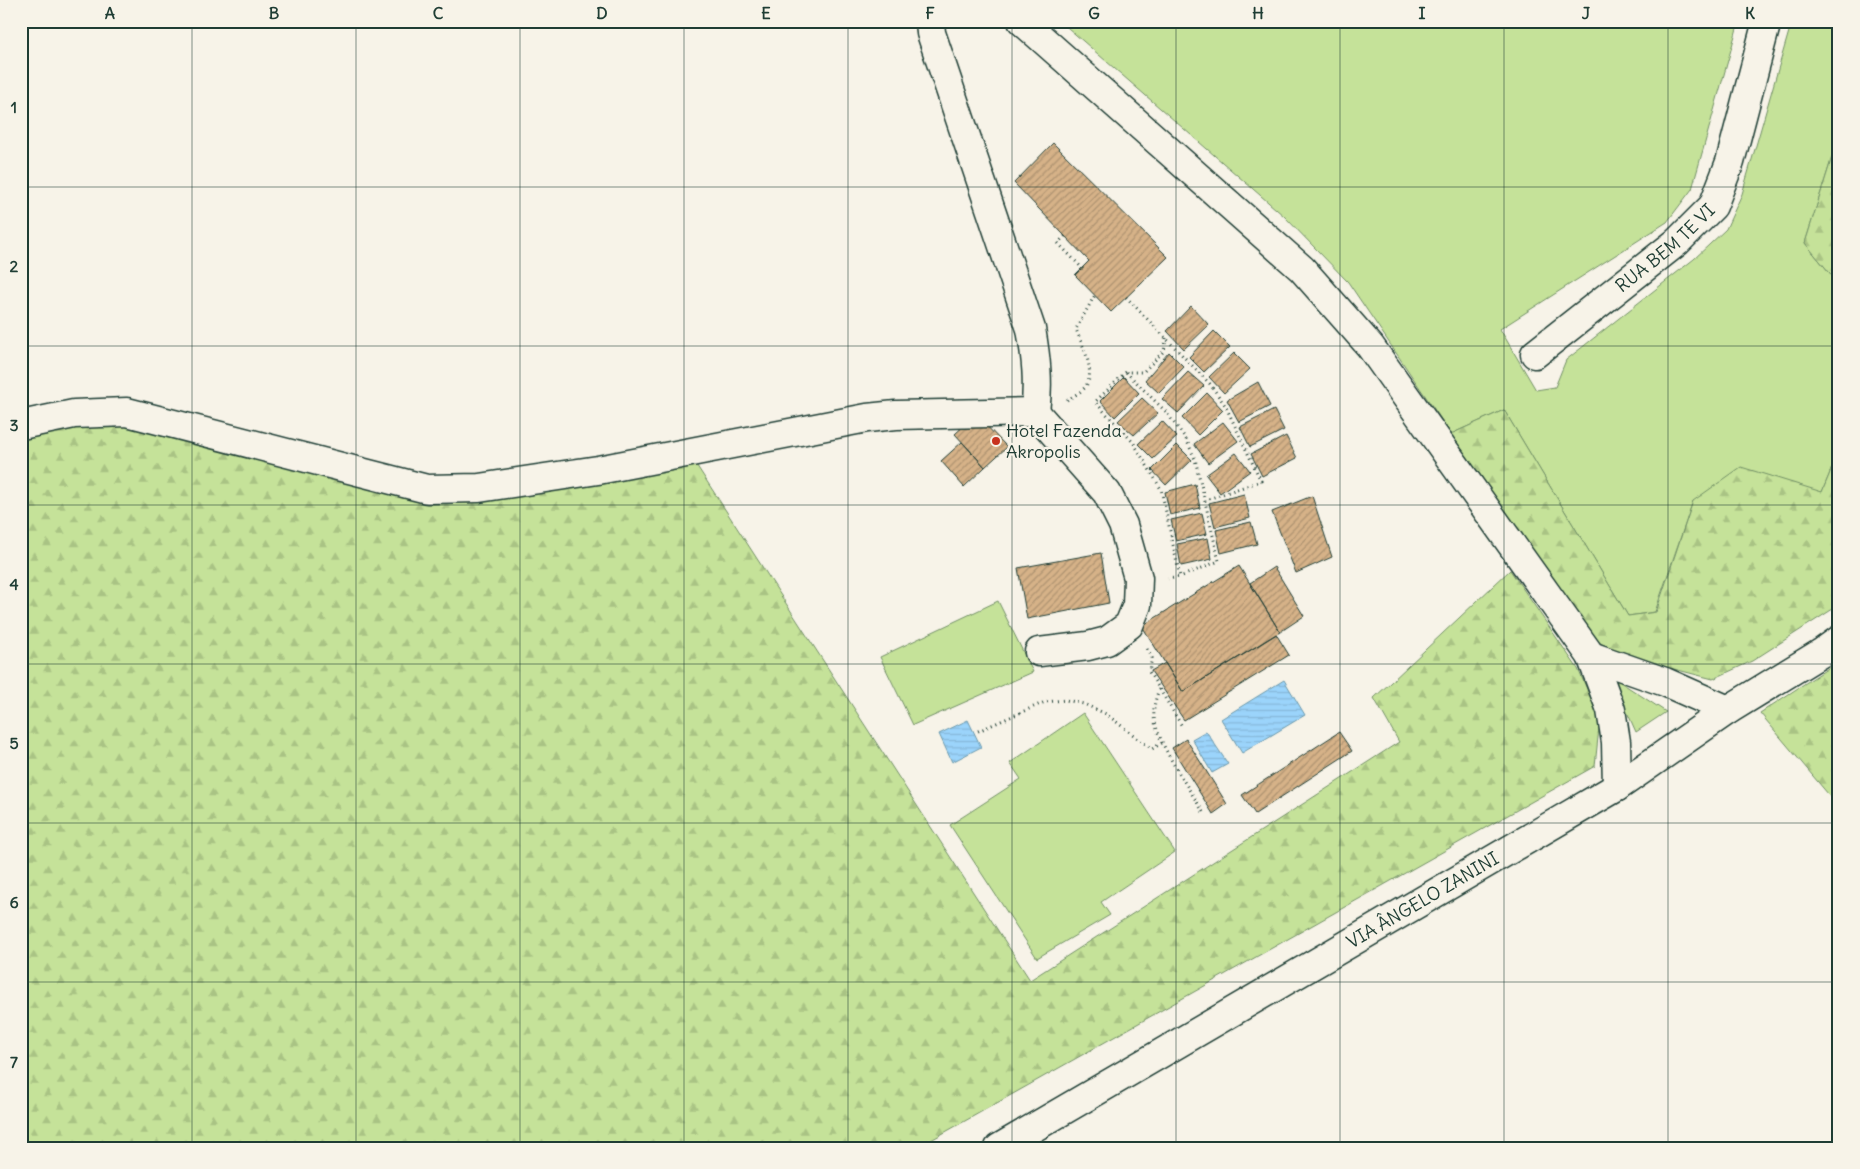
<svg xmlns="http://www.w3.org/2000/svg" width="1860" height="1169" font-family="Delius,sans-serif">
<defs>
<pattern id="forest-firs" width="22" height="20" patternUnits="userSpaceOnUse" patternTransform="scale(1.25)"><rect width="22" height="20" fill="#c5e299"/><path d="M5 1l3.5 6h-7zM16 11l3.5 6h-7z" fill="#a9c384"/></pattern>
<pattern id="water-rules" width="6" height="5" patternUnits="userSpaceOnUse" patternTransform="scale(1.25)"><rect width="6" height="5" fill="#9bd4fb"/><path d="M0 2.5h6" fill="none" stroke="#85b7d8"/></pattern>
<pattern id="building-hatch" width="6" height="6" patternUnits="userSpaceOnUse" patternTransform="scale(1.25)"><rect width="6" height="6" fill="#d6b288"/><path d="M-1 1l2-2M0 6l6-6M5 7l2-2" fill="none" stroke="#ad9270"/></pattern>
</defs>
<rect width="100%" height="100%" fill="#f7f3e8"/>
<filter id="ink" filterUnits="userSpaceOnUse"><feTurbulence type="fractalNoise" baseFrequency=".02" numOctaves="2"/><feDisplacementMap in="SourceGraphic" scale="10" xChannelSelector="R" yChannelSelector="G"/><feConvolveMatrix kernelMatrix="1 2 1 2 8 2 1 2 1" color-interpolation-filters="sRGB"/></filter>
<g filter="url(#ink)">
<path fill="#c5e299" stroke="#729066" d="M1060 21H1739L1692 189 1667 222 1500 329 1536 390 1555 387 1566 360 1694 259 1726 229 1742 194 1792 21H1839V135L1805 243 1839 284V451L1822 492 1693 501 1655 612 1628 616 1504 410 1451 434 1348 282 1284 216Z
M998 601 1033 672 913 725 880 657Z
M1611 676 1666 712 1636 732Z
M1083 713 1175 852 1101 902 1110 915 1037 958 950 825 1021 779 1010 763Z"/>
<path fill="url(#forest-firs)" stroke="#729066" d="M1839 135V284L1805 243Z
M1504 410 1628 616 1656 612 1693 501 1741 467 1822 492 1839 451V605L1752 661 1713 679 1635 659 1598 642 1451 434Z
M127 418 428 496 695 463 1030 980 1399 742 1374 698 1510 570 1578 669 1600 718 1595 766 917 1148H21V432Z
M1839 661V807L1760 713Z"/>
<path fill="url(#water-rules)" stroke="#6998ab" d="M1284 680 1305 715 1242 753 1221 719Z
M968 720 981 747 952 762 939 734Z
M1206 731 1228 764 1212 773 1192 739Z"/>
<path fill="url(#building-hatch)" stroke="#1f3d34" d="M1053 143 1168 257 1111 312 1075 275 1089 261 1014 183Z
M1191 306 1209 325 1184 349 1167 331Z
M1214 331 1230 347 1204 372 1189 357Z
M1169 352 1184 367 1159 393 1145 380Z
M1234 353 1250 369 1224 393 1209 377Z
M1188 372 1204 386 1178 413 1162 399Z
M1124 377 1139 393 1115 417 1100 401Z
M1258 382 1270 406 1239 422 1227 400Z
M1207 393 1223 410 1198 435 1182 418Z
M1142 398 1158 413 1134 435 1118 421Z
M1274 410 1284 430 1250 447 1240 427Z
M976 415 1007 447 985 467 955 434Z
M1162 421 1177 437 1153 459 1138 444Z
M1223 422 1238 441 1208 463 1194 444Z
M1286 436 1297 458 1262 476 1251 454Z
M962 442 985 467 964 487 941 461Z
M1177 445 1192 460 1166 485 1152 470Z
M1236 453 1250 471 1220 493 1206 475Z
M1195 484 1200 508 1170 515 1165 492Z
M1244 494 1250 518 1215 527 1209 503Z
M1312 496 1332 557 1296 573 1272 512Z
M1202 513 1207 534 1176 541 1171 520Z
M1251 522 1257 544 1221 553 1216 530Z
M1208 538 1212 559 1181 566 1177 544Z
M1101 553 1109 603 1027 619 1018 568Z
M1239 566 1280 632 1183 692 1142 626Z
M1274 567 1304 616 1280 632 1250 583Z
M1276 634 1289 655 1184 720 1151 671 1165 663 1183 692Z
M1339 732 1352 751 1255 814 1242 795Z
M1186 739 1227 804 1213 814 1172 748Z"/>
<g fill="none" stroke-linecap="round" stroke-linejoin="round">
<g stroke="#1f3d34" stroke-width="31">
<g id="minor">
<path d="M930 21 931 33 1031 329C1036 357 1039 383 1035 412"/>
<path d="M1022 21 1302 269 1370 346 1591 656 1611 710 1616 742 1617 787"/>
<path id="s1" d="M1535 354 1677 242 1713 206 1730 162 1767 21"/>
<path d="M21 425 74 414 127 412 427 489 479 488 598 470 867 418 896 415 1035 412 1107 493 1123 525 1138 578 1137 605 1129 625 1107 641 1088 646 1039 652"/>
<path d="M1591 656 1665 682 1728 710"/>
<path id="s2" d="M999 1148 1617 787 1728 710 1821 653 1839 640"/>
</g>
</g>
<path stroke="#1f3d34" stroke-width="3" stroke-dasharray="1 4" stroke-linecap="butt" d="M1065 236 1058 243 1083 269
M1126 297 1210 384 1225 405 1261 481 1205 500
M1166 338 1164 351 1143 372H1126L1095 402 1133 442 1161 489 1180 577 1168 579
M1126 372 1165 411 1186 439 1195 459 1219 561 1180 577
M1067 400C1073 396 1082 392 1086 386 1096 370 1082 345 1076 329L1095 295
M1147 649 1152 658 1149 672 1182 726
M1159 689C1156 698 1153 706 1154 716 1156 742 1189 788 1203 812
M978 731 1045 702 1066 700 1084 704 1106 714 1152 749 1162 743"/>
<use href="#minor" stroke="#f7f3e8" stroke-width="28"/>
</g>
</g>
<path fill="none" stroke="#1f3d34" stroke-width="1" stroke-opacity="0.55" d="M192 21V1148M356 21V1148M520 21V1148M684 21V1148M848 21V1148M1012 21V1148M1176 21V1148M1340 21V1148M1504 21V1148M1668 21V1148M21 187H1839M21 346H1839M21 505H1839M21 664H1839M21 823H1839M21 982H1839"/>
<circle fill="#c8321e" stroke="#f7f3e8" stroke-width="2" cx="996" cy="441" r="5"/>
<g text-anchor="middle" stroke-width="4.5" stroke-linejoin="round" paint-order="stroke">
<g font-size="18" fill="#1f3d34" stroke="#f7f3e8">
<text dy="6" stroke="none"><textPath href="#s1" startOffset="168">RUA BEM TE VI</textPath></text>
<text dy="6" stroke="none"><textPath href="#s2" startOffset="491">VIA ÂNGELO ZANINI</textPath></text>
</g>
<g font-size="18" fill="#1f3d34" stroke="#f7f3e8" text-anchor="start">
<text x="1006" y="437">Hotel Fazenda<tspan x="1006" dy="21">Akropolis</tspan></text>
</g>
</g>
<rect width="1860" height="1169" fill="none" stroke="#f7f3e8" stroke-width="55"/>
<rect x="28" y="28" width="1804" height="1114" fill="none" stroke="#1f3d34" stroke-width="2"/>
<g font-size="16" text-anchor="middle" font-weight="bold" fill="#1f3d34">
<text x="110" y="19">A</text>
<text x="274" y="19">B</text>
<text x="438" y="19">C</text>
<text x="602" y="19">D</text>
<text x="766" y="19">E</text>
<text x="930" y="19">F</text>
<text x="1094" y="19">G</text>
<text x="1258" y="19">H</text>
<text x="1422" y="19">I</text>
<text x="1586" y="19">J</text>
<text x="1750" y="19">K</text>
<text x="14" y="113">1</text>
<text x="14" y="272">2</text>
<text x="14" y="431">3</text>
<text x="14" y="590">4</text>
<text x="14" y="749">5</text>
<text x="14" y="908">6</text>
<text x="14" y="1068">7</text>
</g>
</svg>
